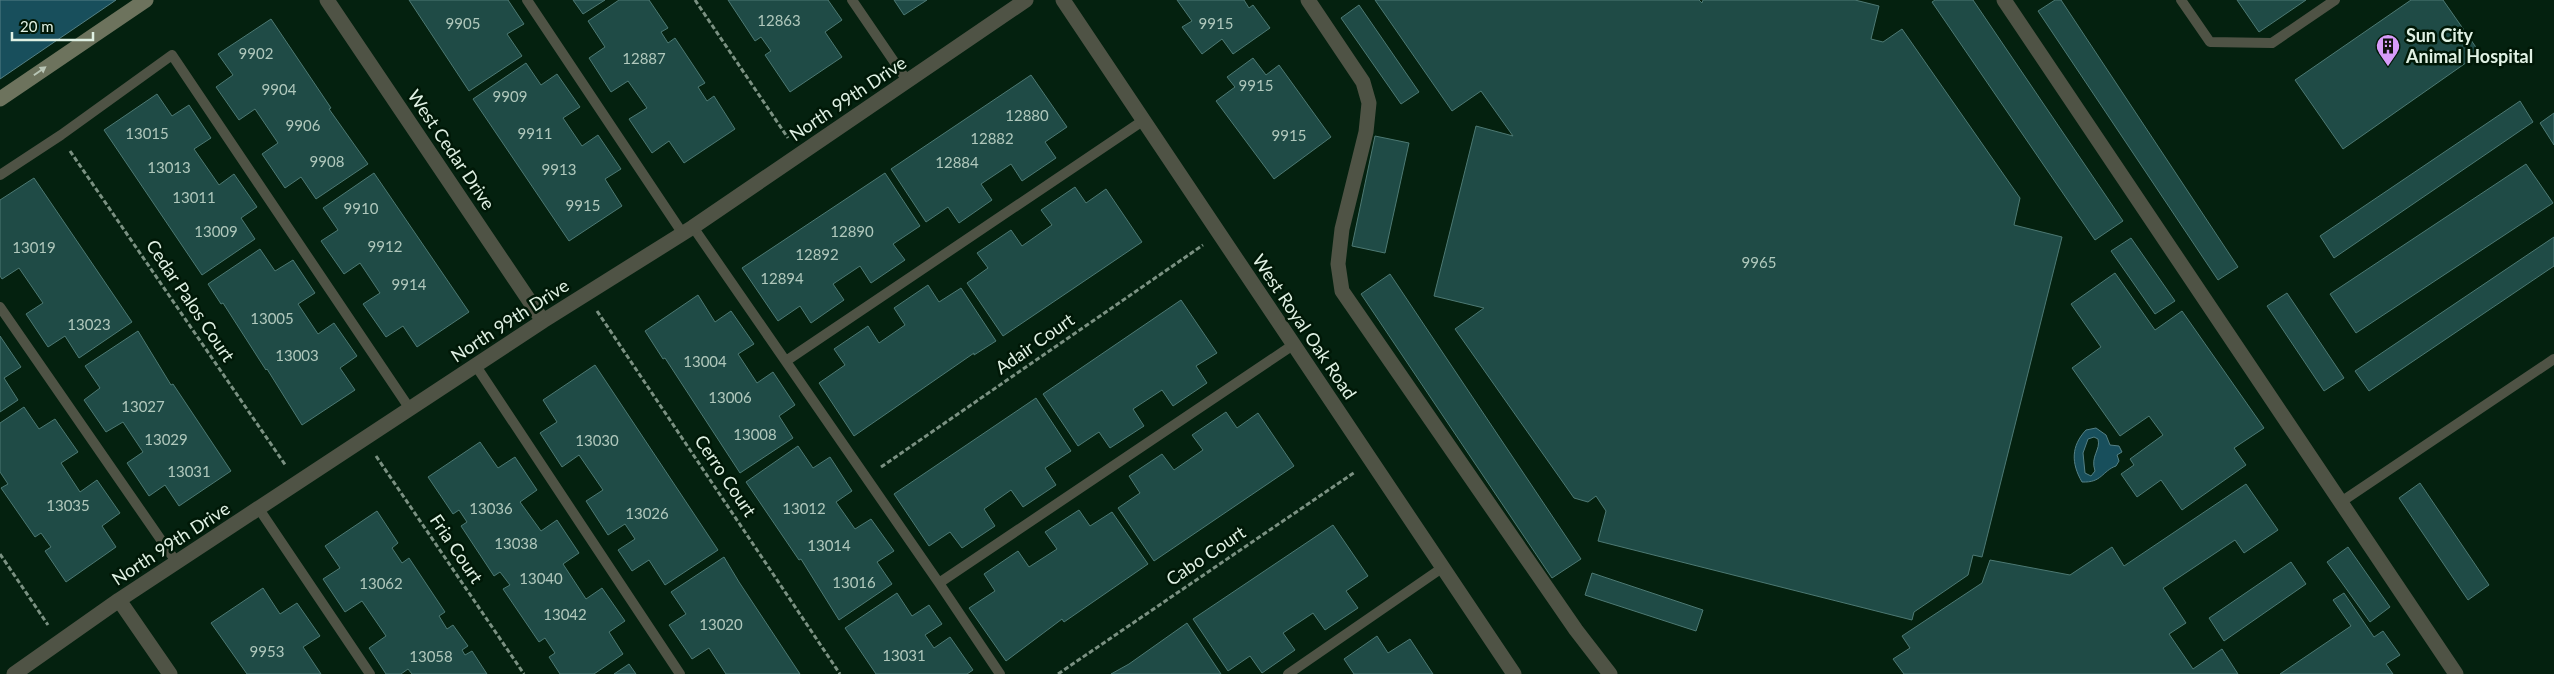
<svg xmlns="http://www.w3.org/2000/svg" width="2554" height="674" font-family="Lato,sans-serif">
<rect width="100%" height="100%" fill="#04210f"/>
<path fill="#184f5c" stroke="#548085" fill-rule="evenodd" d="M0 0H116L0 79Z
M2096 428 2106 435 2110 445 2119 446 2122 452 2117 455 2119 461 2116 466C2102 471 2102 483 2082 482 2071 463 2071 446 2086 430ZM2094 437 2098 439C2101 450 2090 456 2095 471L2091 476 2085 473 2083 453 2088 439Z"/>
<path fill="#1f4b46" stroke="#4d7973" d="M409 0H508L524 24 507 34 522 56 469 91Z
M573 0H605L583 14Z
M619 0H649L668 28 661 32 668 43 675 38 705 83 698 87 707 101 714 96 735 129 684 163 669 141 652 153 629 119 647 108 628 81 611 92 589 58 605 47 588 21Z
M728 0H828L842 20 825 32 842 57 790 92 765 55 771 51 761 37 755 41Z
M894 0H927L904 15Z
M1177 0H1244L1249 8 1253 5 1270 28 1233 54 1222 39 1202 54 1182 27 1192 21Z
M1375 0H1699L1702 3 1703 0H1855L1879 6 1871 39 1883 42 1902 29 2020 198 2014 225 2062 237 1982 557 1973 555 1968 575 1914 612 1912 620 1598 541 1606 511 1596 496 1588 502 1574 498 1455 329 1484 308 1434 296 1476 126 1513 136 1481 91 1452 111Z
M1935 0H1973L2123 221 2095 240 1932 2Z
M2055 0H2061L2238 267 2218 280 2038 11Z
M2237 0H2306L2259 32Z
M2411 0H2443L2480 53 2343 149 2295 80Z
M1359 5 1419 92 1401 104 1341 18Z
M271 19 331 108 329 109 368 164 316 199 301 177 285 188 262 154 278 143 255 109 239 120 216 87 233 75 218 54Z
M1253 58 1266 75 1279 65 1331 137 1274 179 1216 101 1235 87 1227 77Z
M526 63 541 85 557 74 580 107 563 118 582 146 598 135 621 169 605 179 622 206 569 241 473 99Z
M1031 75 1067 127 1045 142 1056 158 1022 181 1011 164 981 184 992 200 959 223 948 207 926 222 891 169Z
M157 94 172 116 189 105 211 138 194 149 219 185 234 174 257 207 241 218 255 239 202 275 104 130Z
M2520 101 2533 122 2334 258 2320 236Z
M2554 113V145L2540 123Z
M1375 136 1409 143 1385 253 1352 246Z
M2526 164 2553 203 2356 333 2330 294Z
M374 173 469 312 417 347 403 326 386 337 363 304 380 293 360 263 344 274 321 241 338 230 323 208Z
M885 173 920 226 893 244 905 260 871 283 860 266 833 284 844 300 811 323 800 306 778 321 742 268Z
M34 178 132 322 79 358 65 336 48 347 26 314 43 303 19 268 2 279 0 276V200Z
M1075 187 1086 203 1106 189 1142 242 1003 336 967 283 988 268 977 253 1011 230 1022 246 1052 225 1041 210Z
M2554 237V266L2369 391 2355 371Z
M2131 238 2175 301 2155 314 2111 251Z
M260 249 275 271 293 260 315 293 298 304 318 334 334 323 357 356 340 368 355 390 302 425 267 369 266 370 223 303 221 304 208 284Z
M2115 273 2155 330 2182 311 2264 428 2234 448 2246 465 2182 510 2161 480 2137 497 2121 474 2134 465 2130 459 2163 435 2149 416 2120 436 2072 368 2101 347 2071 304Z
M1390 274 1581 559 1552 578 1361 294Z
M928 285 939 302 961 288 996 341 974 355V353L854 436 819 383 845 365 834 349 868 326 879 343 905 325 894 308Z
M2287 293 2344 378 2324 391 2267 306Z
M698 295 715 322 731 311 754 344 738 354 757 383 773 372 795 405 779 416 793 438 740 473 665 358 663 359 645 331Z
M1181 300 1217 353 1196 366 1207 383 1173 406 1162 390 1133 409 1144 426 1110 448 1099 432 1078 446 1043 394Z
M138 331 171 385 173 384 231 471 179 506 165 485 149 496 127 463 143 452 123 422 106 432 84 400 100 388 85 366Z
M0 336 21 367 4 378 18 400 0 412Z
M595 365 718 550 665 585 649 560 632 571 618 550 635 539 625 524 608 535 586 501 603 490 579 455 562 467 540 433 557 422 543 400Z
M1036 398 1071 451 1045 468 1056 485 1023 507 1011 490 984 509 995 526 962 548 950 532 929 546 894 494Z
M24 407 39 429 55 419 78 452 61 463 80 492 97 480 120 513 102 526 116 547 66 582 45 551 51 547 41 533 35 537 1 488 8 484 0 472V423Z
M1226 412 1237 428 1258 413 1294 466 1154 561 1118 508 1140 493 1129 476 1162 454 1174 470 1203 450 1192 435Z
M480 442 498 468 515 457 537 490 520 502 541 531 557 520 579 553 563 564 586 599 602 588 625 621 609 632 623 654 594 674H560L549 657 555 653 545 638 539 642 503 589 510 585 500 572 494 576 461 526 467 522 459 510 453 514 428 477Z
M798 446 813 468 830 457 852 491 836 502 855 529 871 519 894 551 877 562 892 584 839 620 801 559 799 560 746 482Z
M2420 483 2489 585 2468 600 2399 498Z
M2246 484 2278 530 2244 553 2235 540 2163 588 2186 623 2169 634 2193 669 2222 649 2238 674H1904L1893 659 1910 648 1902 636 1982 583 1990 560 2070 575 2112 547 2124 566Z
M1079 510 1090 526 1112 512 1148 564 1064 622 1062 619 1006 661 969 608 995 591 984 574 1018 551 1029 567 1057 549 1045 532Z
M377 511 398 543 392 548 402 563 409 558 445 612 439 616 447 629 453 625 468 646 462 650 465 655 472 651 487 674H412L408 669 401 674H386L369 648 386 636 362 601 345 612 323 579 340 568 325 546Z
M1333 525 1368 576 1346 591 1358 608 1325 630 1313 613 1283 633 1295 650 1262 673 1250 656 1228 671 1193 619Z
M2348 547 2390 607 2370 622 2327 562Z
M724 557 739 582 800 674H726L709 648 692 659 669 625 686 614 671 592Z
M2291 562 2306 584 2224 641 2209 618Z
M1592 573 1703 610 1696 631 1585 595Z
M263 588 280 614 297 603 320 636 303 647 321 674H247L211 623Z
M897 593 912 616 929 605 942 624 925 635 934 648 950 637 973 670 967 674H876L845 628Z
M2344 593 2374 637 2383 631 2400 655 2386 664 2393 674H2280L2351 626 2333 600Z
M1187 623 1221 674H1111L1129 664Z
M1377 636 1388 653 1410 639 1433 674H1354L1344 659Z
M629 664 636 674H614Z"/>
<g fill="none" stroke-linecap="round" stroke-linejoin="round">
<path stroke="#7b9182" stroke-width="3" stroke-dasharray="5 2.5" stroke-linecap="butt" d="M695 0 788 138
M70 151 286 466
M597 311 840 674
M376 456 524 674
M881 467 1203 245
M0 554 48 625
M1058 674 1355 472"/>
<path stroke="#4f5345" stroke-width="10" d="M527 0 683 234
M852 0 908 82
M2181 0 2210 42 2272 43 2335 0
M0 175 61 135 172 55 410 409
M693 227 939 583 1000 674
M0 307 177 563
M786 361 1144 120
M476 366 680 674
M2341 502 2554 359
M259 509 370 674
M939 583 1293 345
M1288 674 1442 568"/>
<path stroke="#4f5345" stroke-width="15" d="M327 0 543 321
M1063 0 1514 674
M1308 0 1363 82 1369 103 1366 132 1342 229 1338 264 1342 291 1576 630 1610 674
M2004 0 2456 674
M119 600 170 674
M14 674 119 600 543 321 693 227 1026 0"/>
<path stroke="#6d735d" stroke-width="15" d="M0 99 146 0"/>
</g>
<defs><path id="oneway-solid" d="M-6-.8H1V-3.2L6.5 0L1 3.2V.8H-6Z" transform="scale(1.25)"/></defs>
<use fill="#b8c5b5" href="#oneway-solid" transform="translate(40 71) rotate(-35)"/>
<defs>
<g id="building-pin" transform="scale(1.25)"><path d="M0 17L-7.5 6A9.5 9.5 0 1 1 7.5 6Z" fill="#d79bf9" stroke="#001807"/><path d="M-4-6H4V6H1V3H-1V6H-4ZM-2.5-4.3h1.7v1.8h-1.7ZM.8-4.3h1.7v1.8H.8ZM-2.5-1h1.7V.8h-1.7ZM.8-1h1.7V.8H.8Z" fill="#111"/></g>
</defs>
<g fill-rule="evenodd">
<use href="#building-pin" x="2388" y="46"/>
</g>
<g text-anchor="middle" stroke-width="5" stroke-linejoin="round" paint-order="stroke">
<g font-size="15" fill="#b0c8bc">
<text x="779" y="26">12863</text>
<text x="463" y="29">9905</text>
<text x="1216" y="29">9915</text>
<text x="256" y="59">9902</text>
<text x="644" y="64">12887</text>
<text x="1256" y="91">9915</text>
<text x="279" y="95">9904</text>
<text x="510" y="102">9909</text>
<text x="1027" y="121">12880</text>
<text x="303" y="131">9906</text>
<text x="147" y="139">13015</text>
<text x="535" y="139">9911</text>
<text x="1289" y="141">9915</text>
<text x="992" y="144">12882</text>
<text x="327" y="167">9908</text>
<text x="957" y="168">12884</text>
<text x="169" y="173">13013</text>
<text x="559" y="175">9913</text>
<text x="194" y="203">13011</text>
<text x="583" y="211">9915</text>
<text x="361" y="214">9910</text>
<text x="216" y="237">13009</text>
<text x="852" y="237">12890</text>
<text x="385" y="252">9912</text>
<text x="34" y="253">13019</text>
<text x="817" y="260">12892</text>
<text x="1759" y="268">9965</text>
<text x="782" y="284">12894</text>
<text x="409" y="290">9914</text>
<text x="272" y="324">13005</text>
<text x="89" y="330">13023</text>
<text x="297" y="361">13003</text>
<text x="705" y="367">13004</text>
<text x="730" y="403">13006</text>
<text x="143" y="412">13027</text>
<text x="755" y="440">13008</text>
<text x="166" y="445">13029</text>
<text x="597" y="446">13030</text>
<text x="189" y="477">13031</text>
<text x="68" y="511">13035</text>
<text x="491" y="514">13036</text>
<text x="804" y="514">13012</text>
<text x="647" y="519">13026</text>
<text x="516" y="549">13038</text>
<text x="829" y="551">13014</text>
<text x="541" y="584">13040</text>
<text x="854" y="588">13016</text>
<text x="381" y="589">13062</text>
<text x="565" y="620">13042</text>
<text x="721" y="630">13020</text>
<text x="267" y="657">9953</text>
<text x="904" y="661">13031</text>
<text x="431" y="662">13058</text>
</g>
<g font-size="18" font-weight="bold" fill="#e0f1e4" stroke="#001807" text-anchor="start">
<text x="2406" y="42">Sun City<tspan x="2406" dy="21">Animal Hospital</tspan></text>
</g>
<g font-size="18" fill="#e0f1e4" stroke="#001807">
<text transform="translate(848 99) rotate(-34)" y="6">North 99th Drive</text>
<text transform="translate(451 150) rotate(56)" y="6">West Cedar Drive</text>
<text transform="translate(190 301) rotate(56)" y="6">Cedar Palos Court</text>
<text transform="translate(510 321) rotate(-33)" y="6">North 99th Drive</text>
<text transform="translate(1304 327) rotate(56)" y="6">West Royal Oak Road</text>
<text transform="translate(1035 344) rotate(-35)" y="6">Adair Court</text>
<text transform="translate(725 476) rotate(56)" y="6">Cerro Court</text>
<text transform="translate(171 544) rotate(-33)" y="6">North 99th Drive</text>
<text transform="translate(456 549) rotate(56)" y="6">Fria Court</text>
<text transform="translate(1206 556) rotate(-34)" y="6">Cabo Court</text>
</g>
</g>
<path d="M12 32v8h81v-8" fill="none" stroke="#e0f1e4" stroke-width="2.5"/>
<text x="20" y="32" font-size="15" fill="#e0f1e4" stroke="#001807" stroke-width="4" paint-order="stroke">20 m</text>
</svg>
